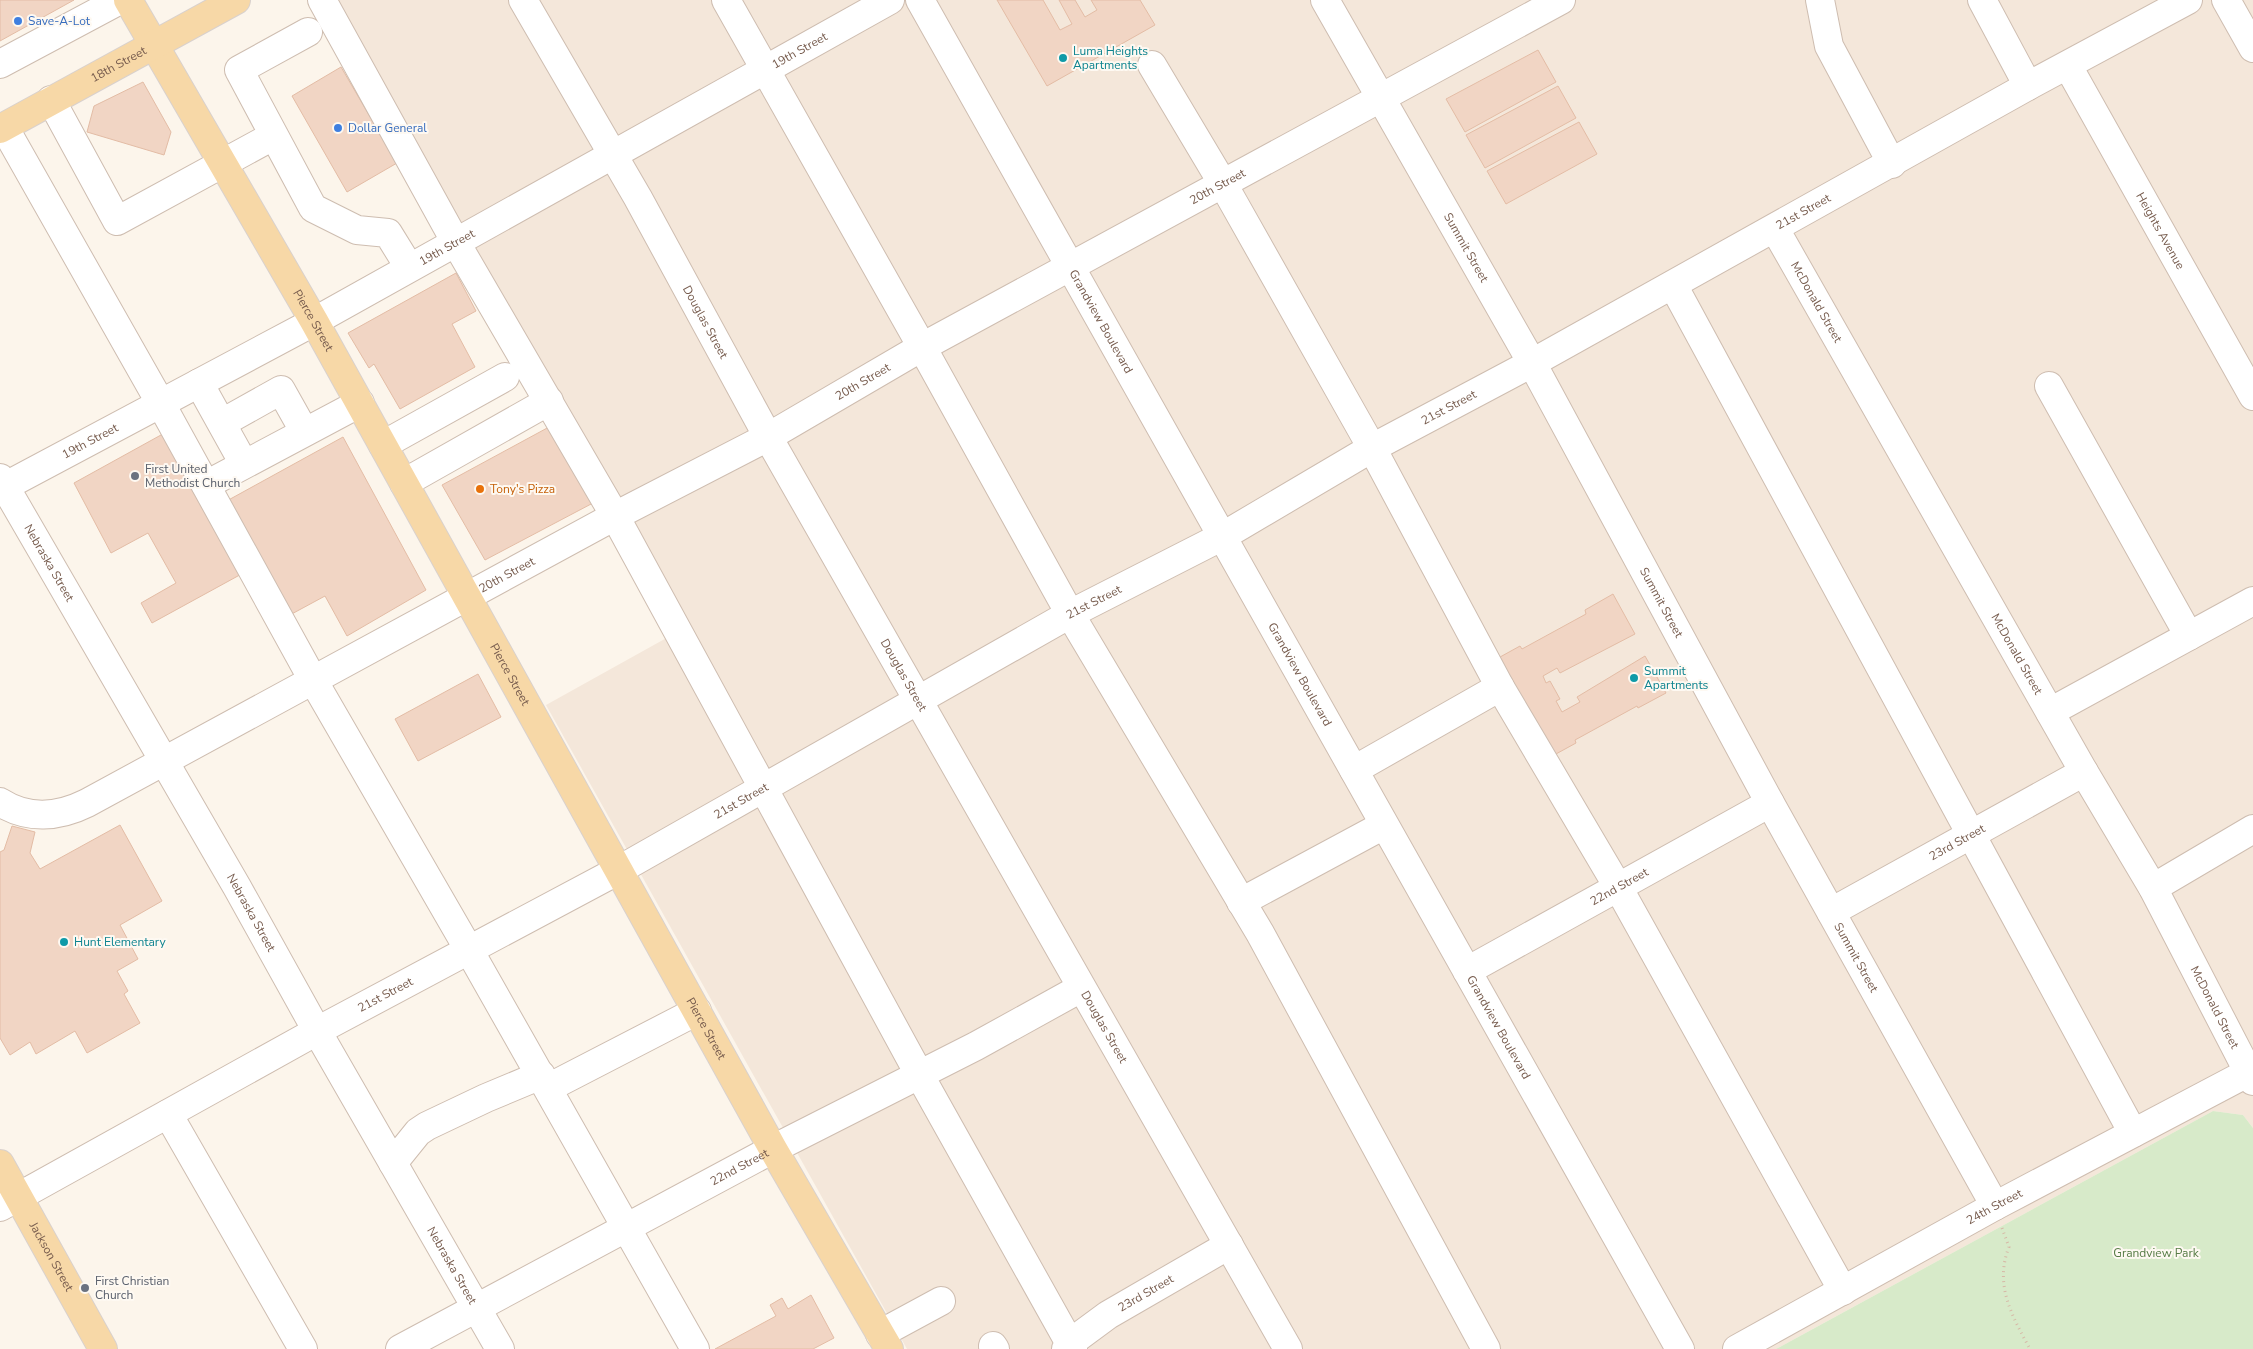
<svg xmlns="http://www.w3.org/2000/svg" width="2253" height="1349" font-family="'Nunito Sans',sans-serif">
<rect width="100%" height="100%" fill="#fcf5eb"/>
<path fill="#f4e7da" d="M335 0H2253V1128L2243 1115 2213 1111 1776 1349H907L546 705 688 626Z"/>
<path fill="#d7eac9" d="M2213 1111 2243 1115 2253 1128V1349H1776Z"/>
<path fill="#f1d5c4" stroke="#e3bca5" d="M0 0H74L0 41Z
M997 0H1043L1060 30 1072 24 1059 0H1075L1085 17 1097 10 1091 0H1140L1155 25 1047 86Z
M1538 50 1556 82 1465 132 1446 99Z
M341 67 397 163 347 192 292 96Z
M143 82 171 132 164 155 87 132 94 106Z
M1558 86 1576 118 1485 168 1466 135Z
M1579 122 1597 154 1506 204 1487 171Z
M456 273 476 311 452 324 475 367 400 409 374 364 369 368 348 333Z
M549 427 593 503 485 560 442 485Z
M170 430 247 571 152 623 141 603 176 583 148 533 111 553 74 483Z
M343 437 426 590 347 636 325 596 288 616 223 503Z
M1613 594 1635 634 1560 673 1557 668 1543 676 1546 683 1550 681 1560 699 1556 701 1562 712 1580 702 1577 697 1645 656 1666 693 1638 708 1637 706 1575 740 1576 743 1545 760 1491 662 1520 646 1522 649 1586 614 1585 610Z
M478 674 501 717 418 761 395 719Z
M120 825 162 901 120 925 138 959 117 971 128 991 124 994 140 1023 87 1053 75 1031 36 1054 30 1042 10 1055 0 1038V852L4 850 12 826 35 832 30 853 40 869Z
M811 1295 834 1338 813 1349H715L776 1316 770 1305 782 1298 788 1309Z"/>
<g fill="none" stroke-linecap="round" stroke-linejoin="round">
<g stroke="#cebdb0" stroke-width="30">
<g id="minor">
<path d="M322 0 455 241 615 516 919 1074 1073 1349"/>
<path id="s1" d="M523 0 638 198 768 437 1288 1349"/>
<path d="M726 0 922 347 1070 614 1260 933 1486 1349"/>
<path id="s2" d="M920 0 1680 1349"/>
<path id="s3" d="M1325 0 1532 363 1770 803 1995 1206"/>
<path d="M1820 0 1829 46 1892 164"/>
<path d="M1982 0 2028 86"/>
<path d="M2226 0 2253 48"/>
<path d="M308 32 239 70 313 208 357 230 388 233 409 267"/>
<path d="M0 64 120 0"/>
<path d="M1152 65 1223 184 1372 448 1500 687 1618 887 1843 1291"/>
<path id="s4" d="M2068 66 2253 396"/>
<path d="M51 100 117 221 273 136"/>
<path d="M4 127 161 404 313 680 469 950 695 1349"/>
<path id="s5" d="M1775 229 2084 772 2153 888 2253 1081"/>
<path d="M1673 285 2133 1133"/>
<path d="M199 383 244 464"/>
<path d="M2049 386 2189 636"/>
<path d="M222 423 281 390 304 431"/>
<path d="M383 445 505 377"/>
<path id="s6" d="M0 478 237 887 317 1031 500 1349"/>
<path d="M404 483 549 401"/>
<path d="M206 485 360 403"/>
<path id="s7" d="M0 489 306 326 890 0"/>
<path d="M2050 712 2253 601"/>
<path d="M1354 770 1500 687"/>
<path id="s8" d="M0 802C28 820 59 817 87 803L615 516 768 437 922 347 1561 0"/>
<path d="M2153 888 2253 829"/>
<path d="M1241 902 1384 825"/>
<path id="s9" d="M1831 912 2084 772"/>
<path id="s10" d="M1467 971 1770 803"/>
<path d="M548 1088 697 1011"/>
<path d="M168 1114 303 1349"/>
<path d="M393 1163 418 1132 427 1126 486 1098 541 1075"/>
<path id="s11" d="M0 1207 317 1031 619 870 1070 614 1223 536 1372 448 1532 363 2028 86 2188 0"/>
<path d="M880 1334 941 1301"/>
<path d="M993 1346 995 1349"/>
<path id="s12" d="M400 1349 773 1149 976 1046 1081 988"/>
<path id="s13" d="M1066 1349 1070 1343 1108 1315 1229 1245"/>
<path id="s14" d="M1737 1349 1995 1206 2253 1070"/>
</g>
</g>
<g stroke="#d9d1cd" stroke-width="30">
<g id="major">
<path id="s15" d="M128 0 314 321 773 1149 889 1349"/>
<path id="s16" d="M0 129 236 0"/>
<path id="s17" d="M0 1164 103 1349"/>
</g>
</g>
<path stroke="#d6b8a6" stroke-width="3" stroke-dasharray="1 4" stroke-linecap="butt" d="M2002 1228 2009 1247C1994 1285 2012 1316 2030 1349"/>
<use href="#minor" stroke="#fff" stroke-width="28"/>
<use href="#major" stroke="#f7d8a7" stroke-width="28"/>
</g>
<g fill="#3f7fe0" stroke="#fef9f2" stroke-width="2">
<circle cx="18" cy="21" r="5"/>
<circle cx="338" cy="128" r="5"/>
</g>
<g fill="#0f9aa8" stroke="#fef9f2" stroke-width="2">
<circle cx="1063" cy="58" r="5"/>
<circle cx="1634" cy="678" r="5"/>
<circle cx="64" cy="942" r="5"/>
</g>
<g fill="#6b7280" stroke="#fef9f2" stroke-width="2">
<circle cx="135" cy="476" r="5"/>
<circle cx="85" cy="1288" r="5"/>
</g>
<circle fill="#e8710a" stroke="#fef9f2" stroke-width="2" cx="480" cy="489" r="5"/>
<g text-anchor="middle" stroke-width="4" stroke-linejoin="round" paint-order="stroke">
<g font-size="12" fill="#366cbe" stroke="#fef9f2" text-anchor="start">
<text x="28" y="25">Save-A-Lot</text>
<text x="348" y="132">Dollar General</text>
</g>
<g font-size="12" fill="#775c4e" stroke="#fef9f2">
<text dy="4" stroke="none"><textPath href="#s7" startOffset="912">19th Street</textPath></text>
<text dy="4" stroke="none"><textPath href="#s16" startOffset="135">18th Street</textPath></text>
<text dy="4" stroke="none"><textPath href="#s8" startOffset="1379">20th Street</textPath></text>
<text dy="4" stroke="none"><textPath href="#s11" startOffset="2060">21st Street</textPath></text>
<text dy="4" stroke="none"><textPath href="#s4" startOffset="189">Heights Avenue</textPath></text>
<text dy="4" stroke="none"><textPath href="#s7" startOffset="508">19th Street</textPath></text>
<text dy="4" stroke="none"><textPath href="#s3" startOffset="285">Summit Street</textPath></text>
<text dy="4" stroke="none"><textPath href="#s5" startOffset="84">McDonald Street</textPath></text>
<text dy="4" stroke="none"><textPath href="#s15" startOffset="370">Pierce Street</textPath></text>
<text dy="4" stroke="none"><textPath href="#s1" startOffset="370">Douglas Street</textPath></text>
<text dy="4" stroke="none"><textPath href="#s2" startOffset="369">Grandview Boulevard</textPath></text>
<text dy="4" stroke="none"><textPath href="#s8" startOffset="974">20th Street</textPath></text>
<text dy="4" stroke="none"><textPath href="#s11" startOffset="1655">21st Street</textPath></text>
<text dy="4" stroke="none"><textPath href="#s7" startOffset="102">19th Street</textPath></text>
<text dy="4" stroke="none"><textPath href="#s6" startOffset="98">Nebraska Street</textPath></text>
<text dy="4" stroke="none"><textPath href="#s8" startOffset="569">20th Street</textPath></text>
<text dy="4" stroke="none"><textPath href="#s11" startOffset="1250">21st Street</textPath></text>
<text dy="4" stroke="none"><textPath href="#s3" startOffset="690">Summit Street</textPath></text>
<text dy="4" stroke="none"><textPath href="#s5" startOffset="489">McDonald Street</textPath></text>
<text dy="4" stroke="none"><textPath href="#s15" startOffset="775">Pierce Street</textPath></text>
<text dy="4" stroke="none"><textPath href="#s2" startOffset="774">Grandview Boulevard</textPath></text>
<text dy="4" stroke="none"><textPath href="#s1" startOffset="775">Douglas Street</textPath></text>
<text dy="4" stroke="none"><textPath href="#s11" startOffset="845">21st Street</textPath></text>
<text dy="4" stroke="none"><textPath href="#s9" startOffset="144">23rd Street</textPath></text>
<text dy="4" stroke="none"><textPath href="#s10" startOffset="174">22nd Street</textPath></text>
<text dy="4" stroke="none"><textPath href="#s6" startOffset="502">Nebraska Street</textPath></text>
<text dy="4" stroke="none"><textPath href="#s3" startOffset="1095">Summit Street</textPath></text>
<text dy="4" stroke="none"><textPath href="#s11" startOffset="440">21st Street</textPath></text>
<text dy="4" stroke="none"><textPath href="#s5" startOffset="894">McDonald Street</textPath></text>
<text dy="4" stroke="none"><textPath href="#s1" startOffset="1180">Douglas Street</textPath></text>
<text dy="4" stroke="none"><textPath href="#s2" startOffset="1179">Grandview Boulevard</textPath></text>
<text dy="4" stroke="none"><textPath href="#s15" startOffset="1180">Pierce Street</textPath></text>
<text dy="4" stroke="none"><textPath href="#s12" startOffset="385">22nd Street</textPath></text>
<text dy="4" stroke="none"><textPath href="#s14" startOffset="294">24th Street</textPath></text>
<text dy="4" stroke="none"><textPath href="#s17" startOffset="106">Jackson Street</textPath></text>
<text dy="4" stroke="none"><textPath href="#s6" startOffset="908">Nebraska Street</textPath></text>
<text dy="4" stroke="none"><textPath href="#s13" startOffset="98">23rd Street</textPath></text>
</g>
<g font-size="12" fill="#0d838f" stroke="#fef9f2" text-anchor="start">
<text x="1073" y="55">Luma Heights<tspan x="1073" dy="14">Apartments</tspan></text>
<text x="1644" y="675">Summit<tspan x="1644" dy="14">Apartments</tspan></text>
<text x="74" y="946">Hunt Elementary</text>
</g>
<g font-size="12" fill="#5b616d" stroke="#fef9f2" text-anchor="start">
<text x="145" y="473">First United<tspan x="145" dy="14">Methodist Church</tspan></text>
<text x="95" y="1285">First Christian<tspan x="95" dy="14">Church</tspan></text>
</g>
<g font-size="12" fill="#c56008" stroke="#fef9f2" text-anchor="start">
<text x="490" y="493">Tony's Pizza</text>
</g>
<g font-size="12" fill="#577c46" stroke="#fef9f2">
<text x="2156" y="1257">Grandview Park</text>
</g>
</g>
</svg>
